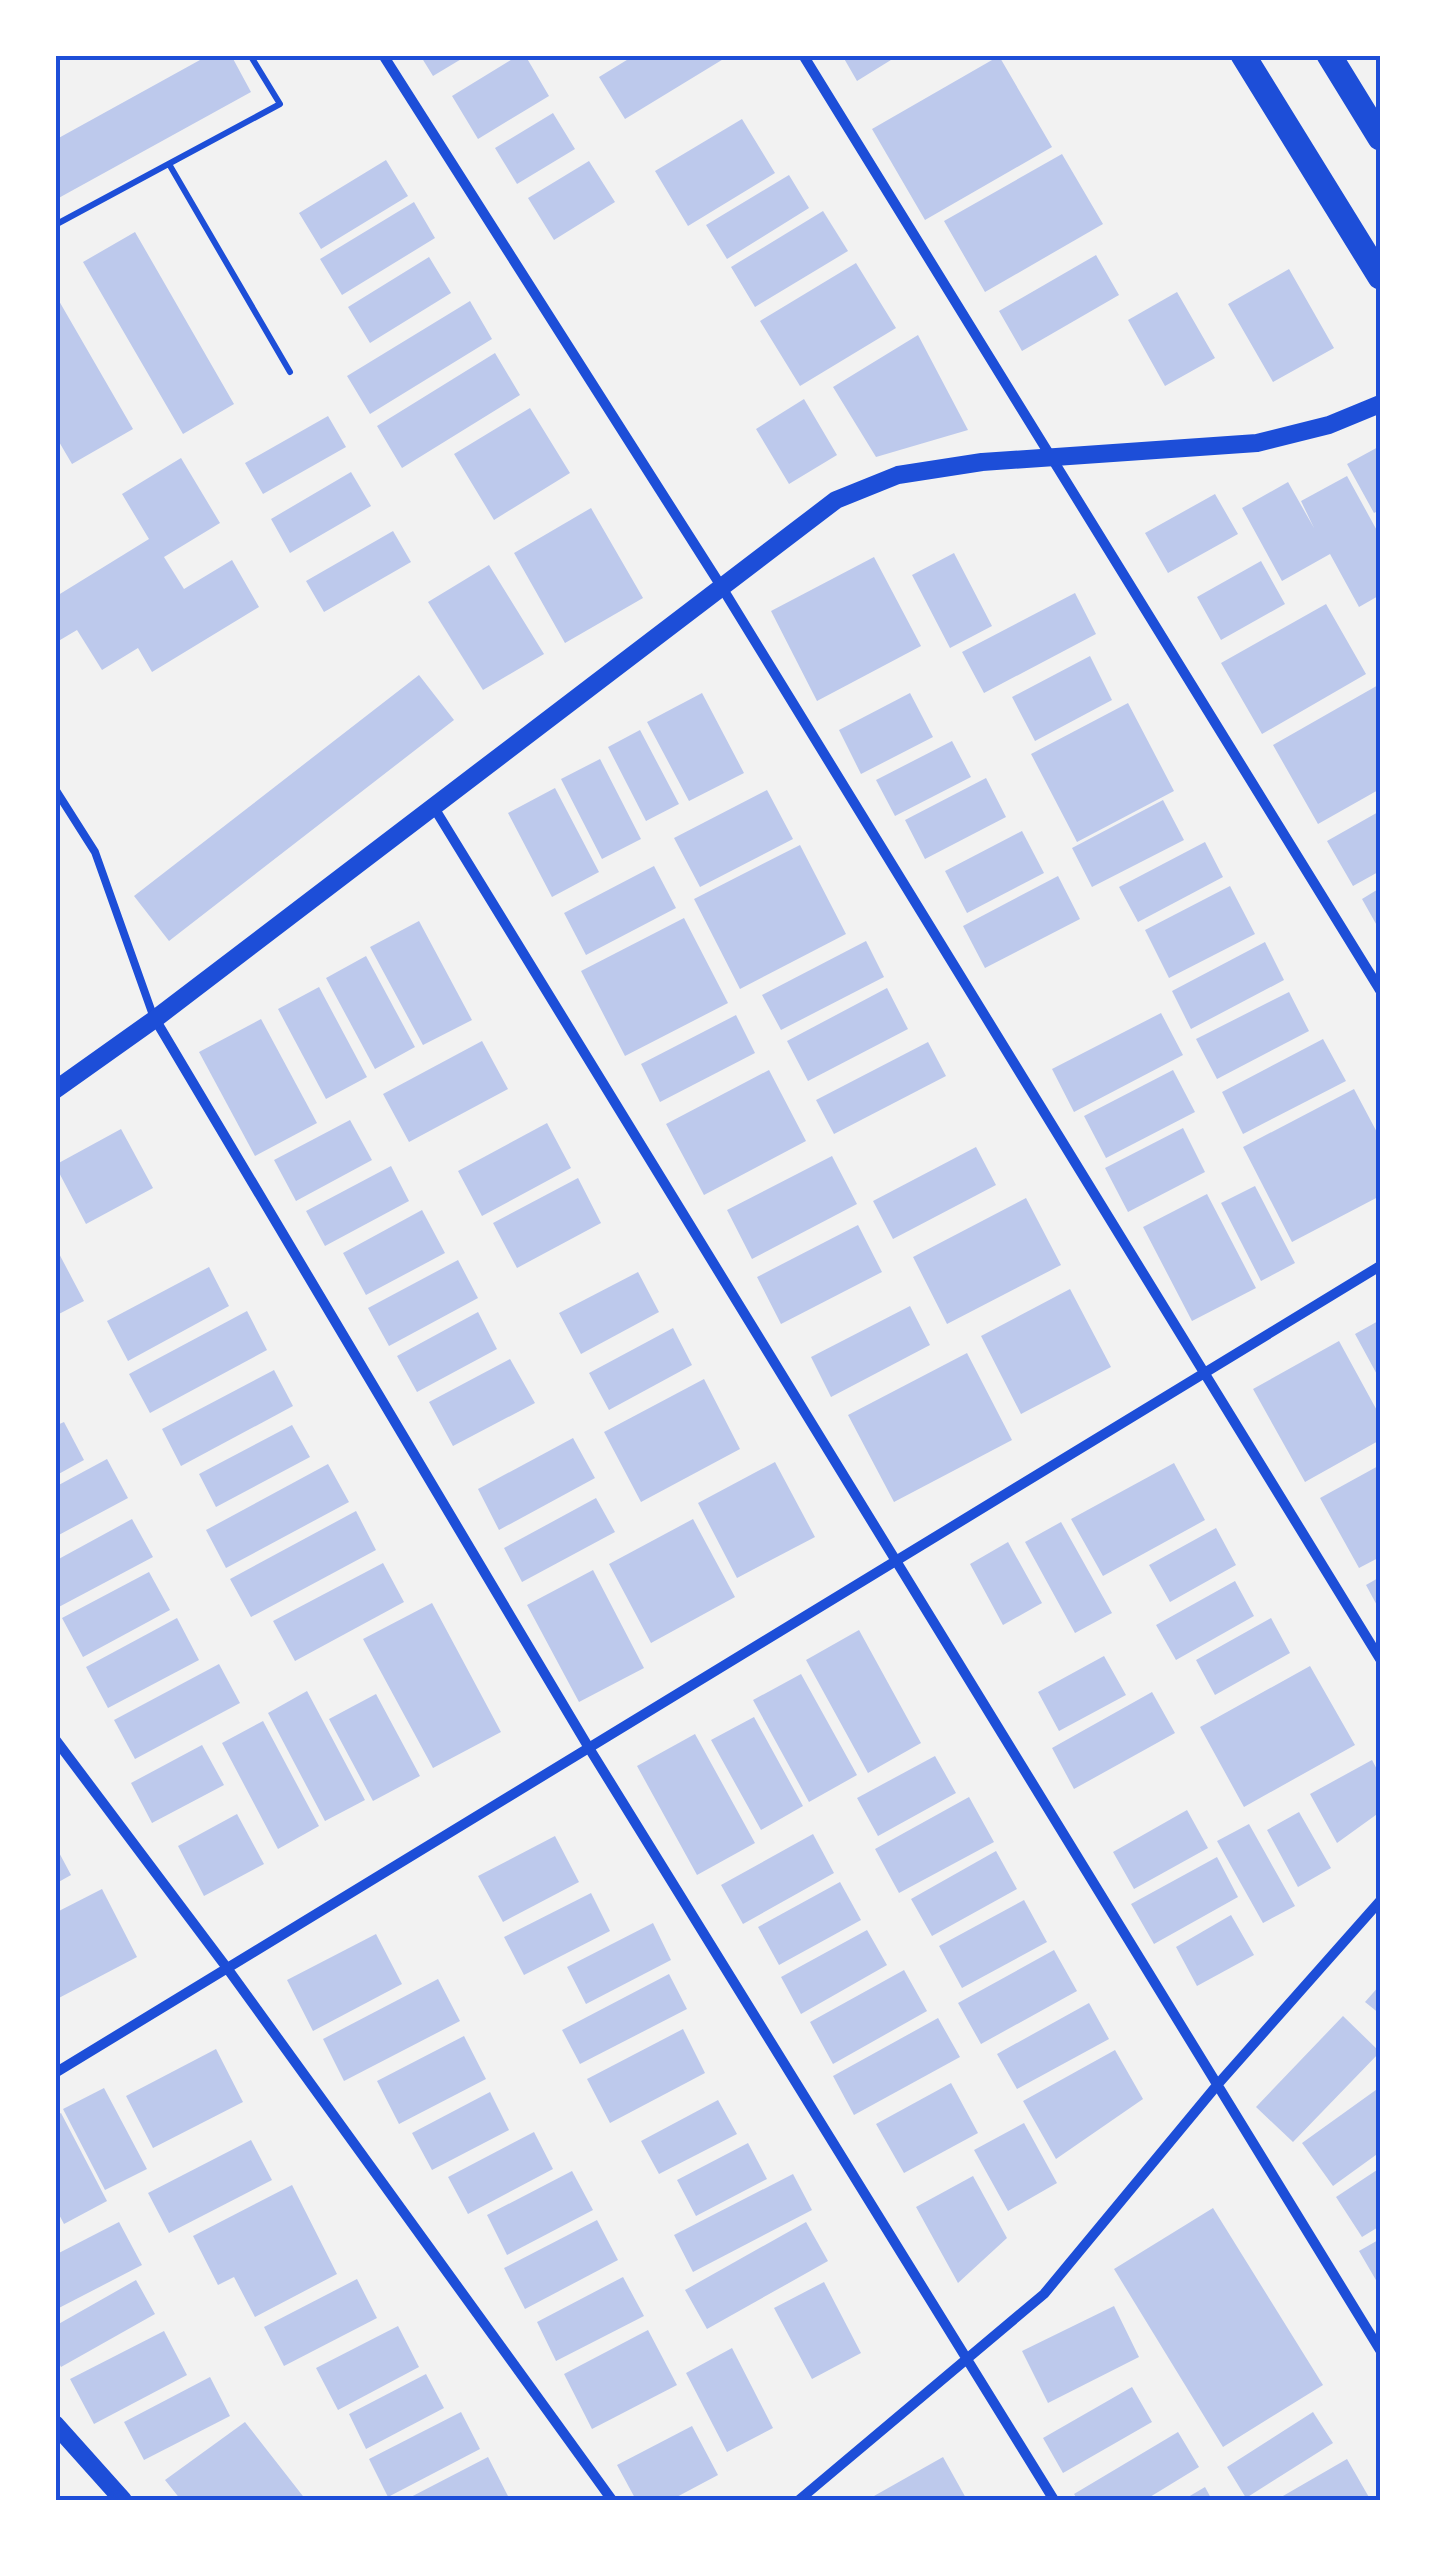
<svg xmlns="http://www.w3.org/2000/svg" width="1435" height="2555" font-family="Merriweather,serif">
<rect width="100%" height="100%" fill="#f2f2f2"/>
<path fill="#bdc9ec" d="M209 55H231L251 92 55 200V140Z
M420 55H468L433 76Z
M519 55H525L549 96 478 139 452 96Z
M635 55H730L625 119 599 77Z
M842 55H899L857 81Z
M999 56 1052 147 925 220 872 129Z
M553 113 575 149 517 184 495 148Z
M742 119 775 173 688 226 655 171Z
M1062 154 1103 224 985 292 944 221Z
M386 160 408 196 321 249 299 213Z
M589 161 615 202 554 240 528 198Z
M789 175 809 208 727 259 706 225Z
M414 202 435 238 342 295 320 259Z
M823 211 848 251 755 307 731 267Z
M135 232 234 404 183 434 83 262Z
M1096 255 1119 295 1022 351 999 311Z
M429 257 451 293 370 343 348 307Z
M856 263 896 328 800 386 760 321Z
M1289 269 1334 348 1273 382 1228 304Z
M1177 292 1215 358 1165 386 1128 320Z
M55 294 133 429 72 464 55 435Z
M470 301 492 339 370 414 347 376Z
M918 335 968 430 876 457 833 387Z
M495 353 520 395 402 468 377 426Z
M804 399 837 455 789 484 756 429Z
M530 408 570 473 494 520 454 454Z
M328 416 346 447 263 494 245 463Z
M1380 446V510L1374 513 1347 464Z
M181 458 220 523 164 557 184 589 232 560 259 607 152 672 138 648 102 670 77 630 55 643V597L149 539 122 494Z
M351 472 371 506 290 553 271 519Z
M1347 476 1380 536V595L1359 607 1330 554 1282 581 1242 508 1288 482 1314 528 1301 501Z
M1215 494 1238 534 1168 573 1145 533Z
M591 508 643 598 565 643 514 553Z
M393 531 411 562 324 612 306 581Z
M954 553 992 626 950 648 912 575Z
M874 557 921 646 817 701 771 611Z
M1261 561 1285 604 1221 640 1197 597Z
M489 565 544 654 483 690 428 602Z
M1075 593 1096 634 984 693 962 652Z
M1326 604 1366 674 1262 734 1221 663Z
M1090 656 1112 700 1035 741 1012 697Z
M419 675 454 720 169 941 134 896Z
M1380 684V789L1318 824 1273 745Z
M702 693 744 773 689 801 647 722Z
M910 693 933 737 861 774 839 730Z
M1128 703 1174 791 1077 842 1031 754Z
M640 730 679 804 646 821 608 747Z
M952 741 971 777 895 816 876 780Z
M600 759 641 839 602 859 561 779Z
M986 778 1006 817 925 859 905 820Z
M555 788 599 872 552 897 508 813Z
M767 790 793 839 700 887 674 838Z
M1163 800 1184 840 1092 887 1072 848Z
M1380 811V871L1353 886 1327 841Z
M1022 831 1044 873 967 913 945 871Z
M1205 842 1223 877 1138 922 1119 887Z
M800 845 846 934 740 989 694 899Z
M654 866 676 908 586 955 564 913Z
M1058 876 1080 919 985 968 963 926Z
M1230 886 1255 934 1169 978 1145 930Z
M1380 888V931L1362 899Z
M684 918 728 1003 625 1056 581 971Z
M419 921 472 1020 423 1045 370 947Z
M866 941 884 977 781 1030 762 995Z
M1265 942 1284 980 1191 1029 1172 991Z
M366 956 415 1047 375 1069 326 978Z
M319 987 367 1077 326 1099 278 1009Z
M887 988 908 1029 808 1081 787 1041Z
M1289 992 1309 1031 1217 1079 1196 1039Z
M1161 1013 1183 1055 1074 1112 1052 1069Z
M736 1015 755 1053 660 1102 641 1064Z
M261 1019 317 1123 255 1156 199 1052Z
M1323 1039 1346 1081 1243 1134 1222 1092Z
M482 1041 508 1089 409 1142 383 1094Z
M928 1042 946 1076 834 1134 816 1100Z
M769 1070 806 1141 704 1195 666 1124Z
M1173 1070 1195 1112 1106 1158 1084 1116Z
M1354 1089 1380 1138V1196L1292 1242 1243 1147Z
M350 1120 372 1160 296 1201 274 1160Z
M547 1123 571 1168 482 1216 458 1171Z
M1183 1128 1205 1172 1128 1212 1105 1168Z
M121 1129 153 1188 86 1224 55 1165Z
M976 1147 996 1185 893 1239 873 1201Z
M832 1156 857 1204 752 1259 727 1210Z
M391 1166 409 1201 325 1246 306 1211Z
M578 1178 601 1223 517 1268 493 1223Z
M1255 1186 1295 1263 1261 1281 1221 1203Z
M1207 1194 1256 1288 1192 1321 1143 1227Z
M1026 1198 1061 1265 947 1324 913 1257Z
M422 1210 445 1253 366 1295 343 1253Z
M858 1225 882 1272 781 1324 757 1277Z
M55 1246 84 1301 55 1316Z
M458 1260 478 1298 389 1346 368 1308Z
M209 1267 229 1306 128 1361 107 1321Z
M638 1272 659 1312 581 1354 559 1313Z
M1070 1289 1111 1367 1021 1414 981 1336Z
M910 1306 930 1345 831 1397 811 1357Z
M247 1311 267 1350 150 1413 129 1374Z
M478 1312 497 1349 417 1392 397 1356Z
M1380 1320V1380L1355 1334Z
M673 1328 692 1365 609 1410 589 1373Z
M1339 1341 1380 1416V1440L1305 1482 1253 1389Z
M967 1353 1012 1440 894 1502 848 1415Z
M510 1359 535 1403 453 1446 429 1402Z
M274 1370 293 1406 181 1466 162 1429Z
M704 1379 740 1449 641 1502 604 1432Z
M64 1422 84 1460 55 1476V1426Z
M292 1425 310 1457 216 1507 199 1474Z
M573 1438 595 1478 499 1530 478 1489Z
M107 1459 128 1498 55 1537V1487Z
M775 1462 815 1537 737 1578 698 1503Z
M1174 1463 1205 1520 1103 1576 1071 1519Z
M328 1464 349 1502 226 1568 206 1530Z
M1380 1465V1557L1359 1568 1320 1498Z
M596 1498 615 1532 522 1582 504 1548Z
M356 1511 376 1550 251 1617 230 1579Z
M132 1519 153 1557 55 1609V1561Z
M693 1519 735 1597 651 1643 609 1564Z
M1061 1522 1112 1613 1075 1633 1025 1542Z
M1216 1528 1236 1565 1170 1602 1149 1565Z
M1008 1542 1042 1603 1003 1625 970 1564Z
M383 1563 404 1602 295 1661 273 1621Z
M593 1570 644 1668 579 1702 527 1605Z
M149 1572 170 1610 83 1657 62 1618Z
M1380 1577V1611L1366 1585Z
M1235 1581 1254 1616 1176 1660 1156 1625Z
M432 1603 501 1732 433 1768 363 1639Z
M177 1618 199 1660 108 1708 86 1667Z
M1271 1618 1290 1653 1215 1695 1196 1660Z
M859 1630 921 1743 868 1773 806 1660Z
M1104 1656 1126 1695 1059 1731 1038 1692Z
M219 1664 240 1703 135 1759 114 1720Z
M1310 1666 1355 1745 1244 1807 1200 1727Z
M801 1674 857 1775 809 1802 753 1700Z
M307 1691 365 1800 325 1821 268 1713Z
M1152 1692 1175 1733 1074 1789 1052 1748Z
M376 1694 420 1776 373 1801 329 1719Z
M754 1717 803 1806 761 1830 711 1740Z
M263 1721 319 1826 278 1849 222 1743Z
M695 1734 755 1843 697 1875 637 1766Z
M202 1745 224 1785 152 1823 131 1783Z
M935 1756 956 1793 878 1836 857 1798Z
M1372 1760 1380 1775V1812L1337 1843 1310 1794Z
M969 1797 994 1842 899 1893 875 1849Z
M1187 1810 1208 1848 1134 1889 1113 1852Z
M1299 1812 1331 1868 1298 1887 1267 1830Z
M237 1814 264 1864 204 1896 178 1846Z
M1249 1824 1295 1906 1263 1923 1217 1841Z
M813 1834 834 1873 743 1924 721 1885Z
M555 1836 579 1882 503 1922 478 1876Z
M55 1845 71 1875 55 1884Z
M996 1851 1017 1889 932 1936 911 1899Z
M1217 1857 1238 1897 1154 1944 1131 1904Z
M840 1882 861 1920 779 1965 758 1927Z
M102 1889 137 1957 55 2000V1913Z
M591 1893 610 1931 524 1975 504 1937Z
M1024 1900 1047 1942 962 1988 939 1946Z
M1231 1915 1254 1955 1197 1986 1176 1947Z
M653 1923 671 1960 586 2004 567 1967Z
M867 1930 887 1965 801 2014 781 1977Z
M376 1934 402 1984 313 2031 287 1980Z
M1054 1950 1077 1991 981 2044 958 2003Z
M904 1970 927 2011 833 2064 810 2022Z
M669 1974 687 2009 580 2064 562 2030Z
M438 1979 460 2021 344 2081 323 2039Z
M1380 1985V2014L1365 2002Z
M1089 2003 1109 2039 1017 2089 997 2054Z
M1343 2016 1380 2052 1293 2142 1256 2107Z
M938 2018 960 2057 854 2115 833 2076Z
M683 2029 705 2073 610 2123 587 2079Z
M464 2036 486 2079 399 2124 377 2081Z
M216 2049 243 2102 153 2148 126 2096Z
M1115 2050 1143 2099 1056 2159 1023 2101Z
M951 2083 978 2133 904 2173 876 2124Z
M1380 2087V2152L1333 2186 1302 2143Z
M104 2088 147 2169 105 2190 63 2109Z
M490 2092 509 2130 432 2170 412 2133Z
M718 2100 737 2134 659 2174 641 2141Z
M61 2113 107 2201 64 2224 55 2207V2116Z
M1024 2123 1057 2183 1008 2211 974 2150Z
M534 2132 553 2169 468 2214 448 2177Z
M251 2140 272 2180 169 2233 148 2193Z
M748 2143 767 2179 696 2216 677 2180Z
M1380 2168V2226L1362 2237 1336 2197Z
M572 2171 593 2210 507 2255 487 2215Z
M793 2174 812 2210 693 2272 674 2235Z
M973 2176 1007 2238 958 2283 916 2207Z
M292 2185 337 2274 255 2317 234 2277 218 2285 193 2236Z
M1213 2208 1323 2385 1223 2447 1114 2269Z
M597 2220 618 2260 525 2309 504 2268Z
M119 2222 142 2265 55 2310V2255Z
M806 2222 828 2261 707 2329 685 2290Z
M1380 2239V2287L1359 2251Z
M623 2277 644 2316 556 2361 537 2322Z
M357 2279 377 2318 284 2366 264 2327Z
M136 2280 155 2314 61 2367 55 2356V2326Z
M824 2282 861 2353 812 2379 774 2308Z
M1114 2306 1139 2357 1048 2403 1022 2351Z
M398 2326 419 2367 338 2410 316 2368Z
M648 2330 677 2385 592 2429 564 2374Z
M164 2331 187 2375 94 2424 70 2379Z
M732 2348 773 2428 727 2452 686 2373Z
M426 2374 444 2408 366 2449 349 2414Z
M210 2377 230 2416 144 2460 124 2422Z
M1132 2387 1152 2422 1063 2473 1043 2438Z
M461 2412 480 2449 388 2497 369 2459Z
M1313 2412 1333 2443 1246 2498 1227 2467Z
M245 2422 306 2500H181L165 2480Z
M692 2426 718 2475 671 2500H636L617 2465Z
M1178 2432 1199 2467 1145 2500H1078L1074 2494Z
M488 2457 510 2500H405Z
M943 2457 967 2500H876L874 2496Z
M1347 2459 1370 2499 1276 2500Z
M1205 2487 1212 2500H1183Z"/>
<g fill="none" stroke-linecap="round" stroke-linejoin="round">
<path stroke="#1d4ed8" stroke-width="6" d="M169 164 290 372
M55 225 280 104 250 55"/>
<path stroke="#1d4ed8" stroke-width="8" d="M55 789 95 852 154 1018"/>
<path stroke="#1d4ed8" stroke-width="10" d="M383 55 721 586 1380 1659
M803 55 1380 990
M433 806 1380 2350
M155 1019 589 1748 1054 2500
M55 1739 227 1968 612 2500
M55 2073 1380 1266
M799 2500 1044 2294 1218 2084 1380 1901"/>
<path stroke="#1d4ed8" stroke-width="18" d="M55 1090 155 1019 836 500 898 475 982 462 1257 443 1329 425 1380 404
M55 2424 123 2500"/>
<path stroke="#1d4ed8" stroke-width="25" d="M1243 55 1380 277
M1329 55 1380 138"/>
</g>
<rect width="1435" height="2555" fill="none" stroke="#ffffff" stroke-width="115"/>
<rect x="58" y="58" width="1320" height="2440" fill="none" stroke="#1d4ed8" stroke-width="4"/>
</svg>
